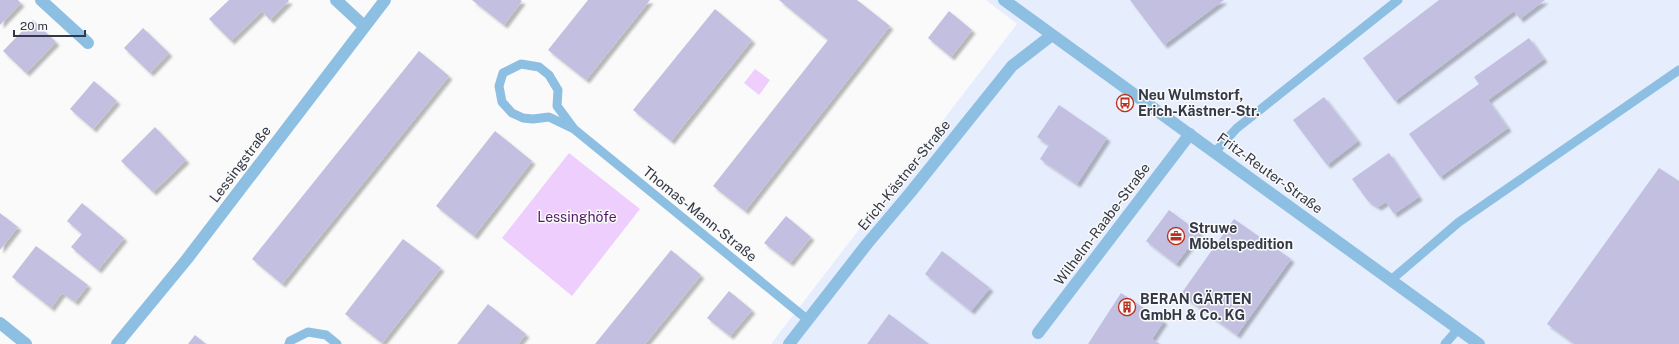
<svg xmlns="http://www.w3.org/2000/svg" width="1679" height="344" font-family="'Public Sans',sans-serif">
<defs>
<filter id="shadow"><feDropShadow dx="3.5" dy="3.5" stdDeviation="1" flood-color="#0004"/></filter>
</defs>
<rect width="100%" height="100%" fill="#fafafa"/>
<path fill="#e6edfd" d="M986 0H1679V344H771L1017 24Z"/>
<path fill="#eecefd" d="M755 69 770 80 759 95 744 83Z
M569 153 640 209 572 296 502 238Z"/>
<path fill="#c2bfe0" filter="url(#shadow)" d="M0 0H18L21 3 0 25Z
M229 0H288L289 1 270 20 262 11 231 41 209 19Z
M472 0H520L522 1 504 25Z
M588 0H650L586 80 548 50Z
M779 0H857L890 26 745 211 713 186 828 40Z
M1130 0H1224L1164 45Z
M1439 0H1545L1520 19 1514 11 1395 101 1363 58Z
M715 9 752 40 671 141 633 110Z
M949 11 972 30 951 57 928 38Z
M33 20 56 42 26 73 3 51Z
M143 28 169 53 150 73 124 48Z
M1529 38 1544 59 1488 100 1508 128 1440 177 1409 134 1479 84 1474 77Z
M419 51 449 76 282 284 252 259Z
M94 81 117 101 93 129 70 109Z
M1324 97 1358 141 1327 165 1293 120Z
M1059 105 1107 138 1077 184 1040 159 1049 145 1037 137Z
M155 127 186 160 153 192 121 161Z
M495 131 532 161 474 236 436 206Z
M1389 153 1419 197 1394 214 1386 202 1378 207 1368 201 1352 179Z
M1659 168 1679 181V344H1575L1547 324Z
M82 203 124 238 98 270 71 247 82 234 67 221Z
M1169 210 1200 233 1176 264 1146 241Z
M0 213 18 227 0 250Z
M786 216 811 237 790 263 764 243Z
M1234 219 1291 259 1237 335 1181 294Z
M403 239 441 268 382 343 345 314Z
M36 246 88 285 75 302 62 293 51 308 12 277Z
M671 250 701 275 645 344H595Z
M942 251 990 288 971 311 925 274Z
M729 291 752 310 730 336 707 318Z
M1121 293 1164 321 1152 339 1160 344H1088Z
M488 304 526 334 518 344H457Z
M889 314 929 344H867Z
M195 335 206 344H188Z"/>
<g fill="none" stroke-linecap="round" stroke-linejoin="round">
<path stroke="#8dbfe3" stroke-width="9" d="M574 129 549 117 533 119 523 118 512 113 502 102 499 86 503 73 521 64 539 67 549 75 558 90 557 106 574 129 808 320
M1215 152 1237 128 1398 0
M1391 280 1459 222 1679 70
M289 344 290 341 308 332 326 335 337 344
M1445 344 1458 329"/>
<path stroke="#8dbfe3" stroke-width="12" d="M41 0 88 43
M336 0 364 26
M1004 0 1479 344
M0 323 26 344
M1038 333 1190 134
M117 344 187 259 385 0
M789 344 867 244 910 193 1012 66 1052 35"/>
</g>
<defs>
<g id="bus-ring" transform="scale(0.9)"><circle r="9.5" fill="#fafafa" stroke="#bc3020" stroke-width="1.5"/><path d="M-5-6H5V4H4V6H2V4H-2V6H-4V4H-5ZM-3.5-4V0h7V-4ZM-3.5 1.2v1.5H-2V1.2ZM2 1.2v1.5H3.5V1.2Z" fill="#bc3020"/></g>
<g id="office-ring" transform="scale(0.9)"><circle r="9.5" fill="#fafafa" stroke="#bc3020" stroke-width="1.5"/><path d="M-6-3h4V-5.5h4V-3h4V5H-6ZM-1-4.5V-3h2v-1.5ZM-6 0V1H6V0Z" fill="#bc3020"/></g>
<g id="building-ring" transform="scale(0.9)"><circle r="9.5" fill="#fafafa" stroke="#bc3020" stroke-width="1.5"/><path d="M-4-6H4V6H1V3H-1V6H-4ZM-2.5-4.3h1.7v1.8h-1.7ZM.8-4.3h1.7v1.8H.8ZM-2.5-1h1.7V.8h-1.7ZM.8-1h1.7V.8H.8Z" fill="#bc3020"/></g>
</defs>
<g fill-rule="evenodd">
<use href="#bus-ring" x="1125" y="103"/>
<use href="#office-ring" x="1176" y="236"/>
<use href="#building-ring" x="1127" y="307"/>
</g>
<g text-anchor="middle" stroke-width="3" stroke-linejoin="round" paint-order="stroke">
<g font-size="14" font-weight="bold" fill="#333946" stroke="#fafafa" text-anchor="start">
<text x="1138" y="100">Neu Wulmstorf,<tspan x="1138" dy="16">Erich-Kästner-Str.</tspan></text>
<text x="1189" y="233">Struwe<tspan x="1189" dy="16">Möbelspedition</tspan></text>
<text x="1140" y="304">BERAN GÄRTEN<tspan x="1140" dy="16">GmbH &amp; Co. KG</tspan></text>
</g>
<g font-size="14" fill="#333946" stroke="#fafafa">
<text transform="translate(240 164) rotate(-53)" y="5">Lessingstraße</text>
<text transform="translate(1270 173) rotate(36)" y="5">Fritz-Reuter-Straße</text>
<text transform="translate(904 175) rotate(-51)" y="5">Erich-Kästner-Straße</text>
<text transform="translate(700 214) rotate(39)" y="5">Thomas-Mann-Straße</text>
<text transform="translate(1102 224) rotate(-53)" y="5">Wilhelm-Raabe-Straße</text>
</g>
<g font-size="14" fill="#521b67" stroke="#fafafa">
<text x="577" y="222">Lessinghöfe</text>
</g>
</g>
<path d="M14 30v6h71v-6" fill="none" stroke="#333946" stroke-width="2"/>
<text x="20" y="30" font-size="12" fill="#333946" stroke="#fafafa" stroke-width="3" paint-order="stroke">20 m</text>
</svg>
